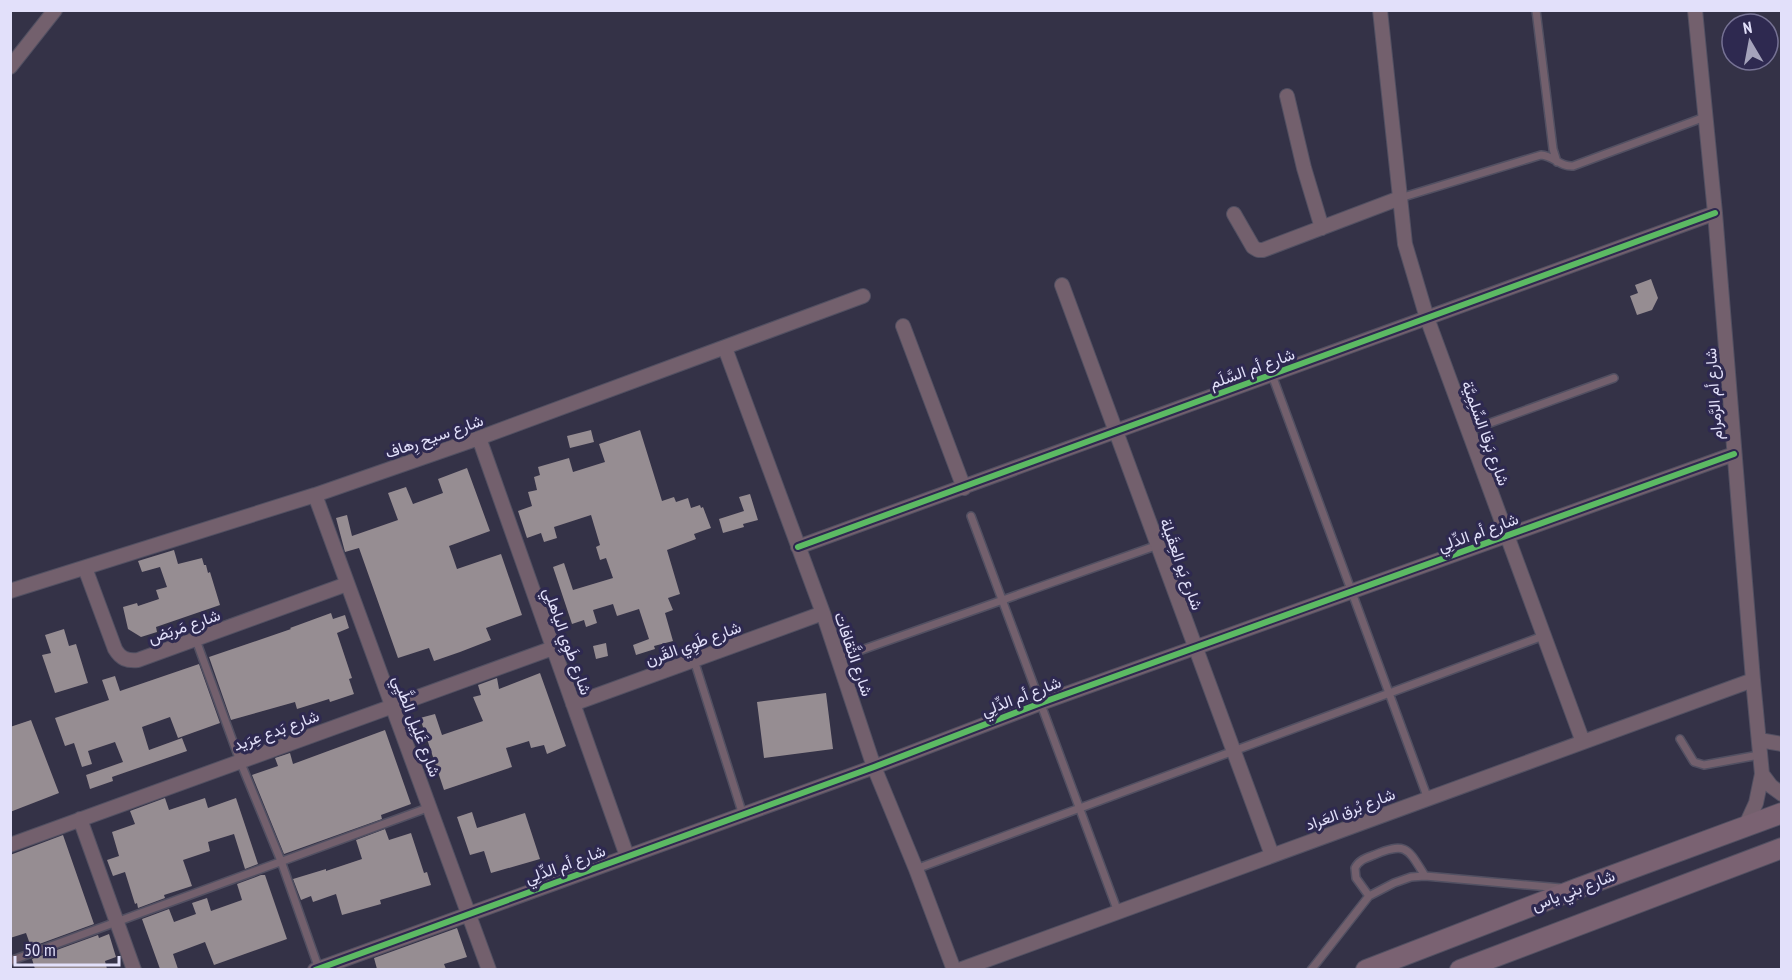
<svg xmlns="http://www.w3.org/2000/svg" width="1792" height="980" font-family="'PT Sans Narrow',Vazirmatn,sans-serif">
<rect width="100%" height="100%" fill="#343247"/>
<path fill="#968d92" d="M1651 279 1658 298 1652 310 1637 315 1630 296 1638 293 1635 285Z
M591 430 594 442 570 448 567 436Z
M640 430 662 501 674 497 676 502 688 498 691 508 700 505 701 508 703 507 711 528 694 534 696 539 667 550 680 594 668 598 673 610 665 613 673 641 654 646 655 649 636 655 633 645 649 639 639 609 617 616 613 604 593 610 597 623 586 627 584 620 572 624 553 567 564 563 573 590 613 578 606 558 600 560 596 547 600 545 591 515 554 527 557 538 544 542 541 533 527 538 518 511 532 506 528 492 537 490 534 477 540 475 538 467 569 458 573 472 605 462 599 444Z
M467 468 490 531 449 546 457 569 501 554 522 615 486 628 491 640 460 652 434 661 429 648 398 658 359 548 345 552 336 518 347 515 352 536 398 520 388 493 406 487 413 504 443 493 438 479Z
M750 494 758 520 743 524 744 527 723 533 719 519 744 511 739 497Z
M174 550 178 564 202 558 204 565H206L208 573 210 572 220 605 156 627 157 632 141 637 128 629 123 607 137 603 138 606 159 599 156 590 167 587 160 567 142 572 138 561Z
M331 613 333 619 345 615 349 628 337 633 352 678 349 679 354 694 330 702 329 699 297 709 295 702 231 720 209 657 291 629 290 628Z
M64 629 69 646 76 644 88 683 55 693 42 655 51 653 45 635Z
M606 643 608 656 596 659 593 646Z
M199 664 220 723 178 738 170 717 142 727 149 750 182 738 187 751 112 777 113 781 90 789 86 775 123 762 115 742 88 751 92 764 82 767 74 743 65 746 55 718 109 700 102 680 115 676 120 691Z
M540 673 566 746 547 754 544 745 531 748 529 741 506 748 512 767 444 790 420 718 435 714 442 735 483 721 473 697 481 695 478 685 497 678 499 689Z
M826 693 833 749 764 758 757 702Z
M31 720 59 793 10 812V727Z
M385 730 411 804 381 815 382 819 284 854 252 775 278 766 275 758 290 753 293 764Z
M165 798 169 810 205 798 208 808 236 798 258 864 245 869 234 834 208 842 210 851 183 860 192 886 164 895 165 898 138 908 137 903 135 904 125 872 113 876 107 860 119 856 112 832 135 824 130 811Z
M472 812 477 828 525 813 540 859 491 873 484 851 470 855 457 817Z
M385 829 389 840 411 833 424 873 427 872 431 885 380 900 381 904 342 915 336 894 313 902 311 896 301 900 293 879 326 869V871L362 859 356 840Z
M63 835 94 924 31 947 26 933 10 938V855Z
M261 875H265L287 939 214 965 205 942 173 954 178 969H160L142 919 169 909 174 922 196 914 192 903 207 898 211 911 242 900 237 884Z
M457 928 467 957 444 964 446 969H377L374 958Z
M109 934 116 957 105 961 107 969H35L32 959 98 935 99 938Z"/>
<g fill="none" stroke-linecap="round" stroke-linejoin="round">
<g stroke="#525062" stroke-width="10">
<path id="lane" d="M1536 10 1553 149 1557 162
M1400 198 1541 155C1554 156 1560 167 1573 166L1705 117
M1272 375 1428 799
M1468 431 1614 378
M971 516 1118 912
M196 640 240 761 281 861 319 969
M839 658 1158 545
M694 660 743 815
M1680 739 1694 762 1704 765 1759 755
M916 869 1543 636
M1369 896 1356 878 1355 868C1359 860 1366 858 1374 855 1407 841 1408 849 1425 876
M10 961 430 807
M1311 970 1369 896 1394 883 1411 877 1425 876 1561 888"/>
</g>
<g stroke="#525062" stroke-width="16">
<path id="street" d="M1380 10 1405 244 1427 318 1583 742
M1695 10 1715 213 1753 680 1762 774 1756 803 1745 827
M10 67 55 10
M1287 96 1304 168 1322 228
M1234 214 1253 247 1258 250H1263L1400 198
M1062 285 1272 855
M903 326 964 488
M725 348 823 613 874 767 916 869 954 970
M479 438 627 856
M315 495 489 970
M798 547 1715 213
M85 568 115 649C121 659 127 661 138 660L347 584
M10 591 315 495 479 438 863 296
M573 704 823 613
M1759 740 1782 744
M1762 774 1771 786 1782 794
M80 819 134 970
M10 845 553 648
M315 970 874 767 1041 703 1734 454
M959 970 1753 680"/>
</g>
<g stroke="#525062" stroke-width="22">
<path id="secondary" d="M1366 970 1576 889 1782 813
M1460 970 1782 848"/>
</g>
<use href="#lane" stroke="#73606d" stroke-width="7"/>
<use href="#street" stroke="#73606d" stroke-width="14"/>
<use href="#secondary" stroke="#7a6272" stroke-width="20"/>
<g stroke="#2e2950" stroke-width="10">
<path id="cycleway" d="M798 547 1715 213
M315 970 874 767 1041 703 1734 454"/>
</g>
<use href="#cycleway" stroke="#5cba63" stroke-width="6"/>
</g>
<g text-anchor="middle" stroke-width="6" stroke-linejoin="round" paint-order="stroke">
<g font-size="16" fill="#e2e0fa" stroke="#2e2950">
<text transform="translate(1252 368) rotate(-20)" y="6">شارع أم السَّلَم</text>
<text transform="translate(1713 394) rotate(-94)" y="6">شارع أم الرَّمرام</text>
<text transform="translate(1486 433) rotate(70)" y="6">شارع بَرقا السِّلِمِيَّة</text>
<text transform="translate(434 436) rotate(-19)" y="6">شارع سيح رِهاف</text>
<text transform="translate(1478 532) rotate(-20)" y="6">شارع أم الدِّلِي</text>
<text transform="translate(1182 564) rotate(70)" y="6">شارع يَو العِقَيلة</text>
<text transform="translate(184 626) rotate(-19)" y="6">شارع مَربَض</text>
<text transform="translate(568 641) rotate(70)" y="6">شارع طَوِي الياهلِي</text>
<text transform="translate(693 643) rotate(-20)" y="6">شارع طَوِي القَرن</text>
<text transform="translate(854 654) rotate(71)" y="6">شارع الثَّقافات</text>
<text transform="translate(1021 696) rotate(-21)" y="6">شارع أم الدِّلِي</text>
<text transform="translate(417 726) rotate(69)" y="6">شارع غَلِيل الطَّيِي</text>
<text transform="translate(276 730) rotate(-20)" y="6">شارع بَدع عِرَيد</text>
<text transform="translate(1350 809) rotate(-20)" y="6">شارع بُرق العَراد</text>
<text transform="translate(565 864) rotate(-20)" y="6">شارع أم الدِّلِي</text>
<text transform="translate(1573 890) rotate(-21)" y="6">شارع بني ياس</text>
</g>
</g>
<rect width="1792" height="980" fill="none" stroke="#e2e0fa" stroke-width="24"/>
<g transform="translate(1750 42) rotate(350)"><circle r="28" fill="#2e2950" stroke="#767294" stroke-width="1.5"/>
<path d="M0-4.5L10 22L0 15L-10 22Z" fill="#a5a3bb"/>
<text y="-9" font-size="16" font-weight="bold" text-anchor="middle" fill="#e2e0fa">N</text>
</g>
<path d="M15 956v9h104v-9" fill="none" stroke="#e2e0fa" stroke-width="3"/>
<text x="24" y="956" font-size="18" fill="#e2e0fa" stroke="#2e2950" stroke-width="4.5" paint-order="stroke">50 m</text>
</svg>
